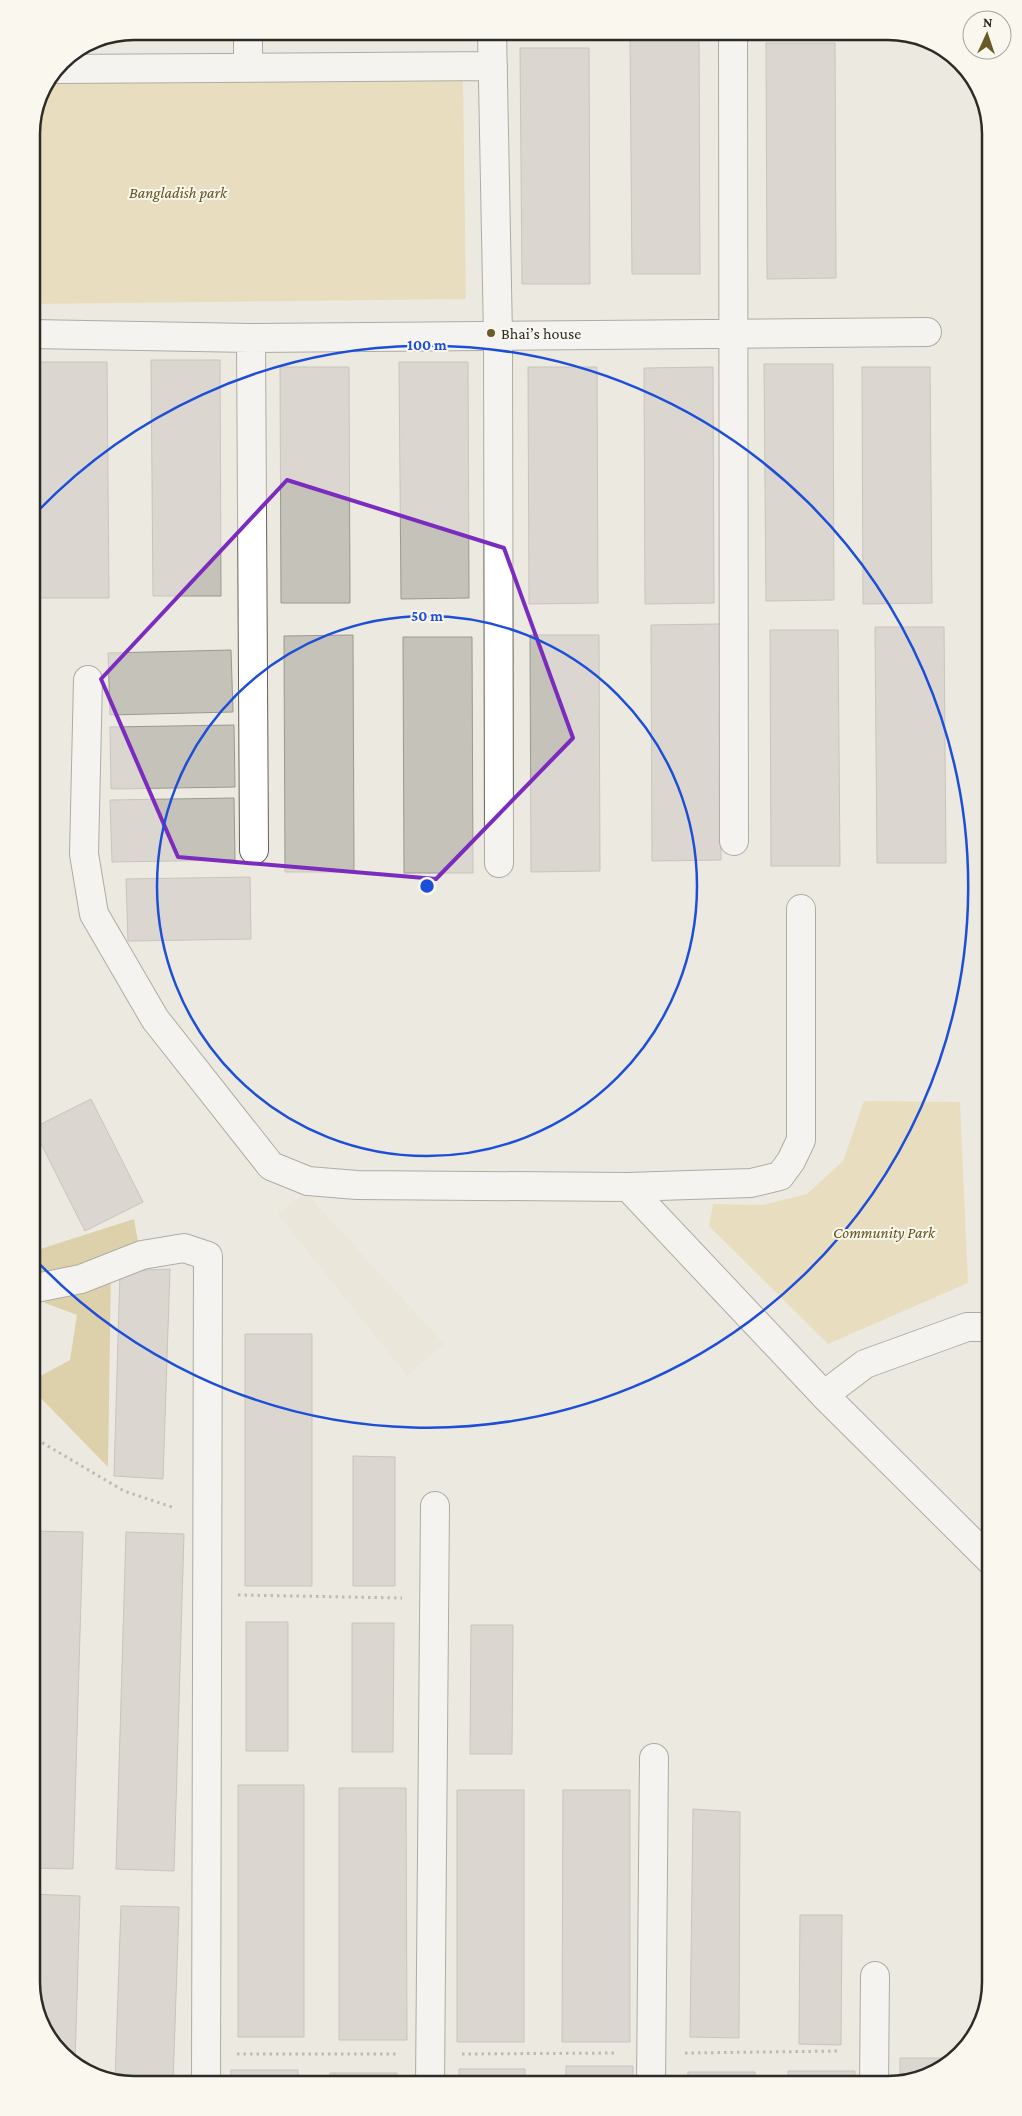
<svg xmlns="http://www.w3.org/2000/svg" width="1022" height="2116" font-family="'Crimson Pro',serif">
<rect width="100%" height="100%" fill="#ece9e1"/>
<path fill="#e6e2d1" d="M306 1193 444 1344 407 1376 277 1213Z"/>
<path fill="#e2d196" d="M463 79 466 299 31 304V128L39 95 46 84Z
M864 1101 960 1102 968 1283 828 1344 709 1226 713 1204 763 1205 807 1194 843 1161Z"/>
<path fill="#c9b369" d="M134 1219 142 1265 111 1268 108 1467 31 1388V1381L70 1360 77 1315 45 1303 31 1264V1252Z"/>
<path fill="#c5c2ba" stroke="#9a988f" d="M630 39H699L700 274H632Z
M766 43H835L836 278 767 279Z
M520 48H589L590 284H522Z
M151 360H220L221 596H153Z
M39 362H107L109 598H40Z
M399 362H468L469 598 401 599Z
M764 364H833L834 600 766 601Z
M280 367H349L350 603H281Z
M528 367H597L598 603 529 604Z
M713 367 714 603 645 604 644 368Z
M862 367H930L932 603 863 604Z
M720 624 721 860 652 861 651 625Z
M875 627H944L946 863H877Z
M770 630H838L840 866H771Z
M353 635 354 872H285L284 636Z
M530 635H599L600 871 531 872Z
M403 637H472L473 873H404Z
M231 650 233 712 110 715 108 653Z
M234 725 235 787 111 789 110 727Z
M234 798 235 860 112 862 110 800Z
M250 877 251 939 128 941 126 879Z
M91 1099 143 1202 85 1231 33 1128Z
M170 1269 163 1479 114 1476 120 1271Z
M245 1334H312V1586H245Z
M353 1456 395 1457V1586H353Z
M31 1531 83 1532 73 1869 31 1868Z
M126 1532 184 1534 174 1871 116 1869Z
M246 1622H288V1751H246Z
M352 1623H394L393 1752H352Z
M471 1625H513L512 1754H470Z
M238 1785H304V2037H238Z
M339 1788H406L407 2040H339Z
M457 1790H524V2042H457Z
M563 1790H630V2042H562Z
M693 1809 740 1812 739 2038 690 2037Z
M31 1894 80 1896 75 2065 39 2021 31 1982Z
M121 1906 179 1907 173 2085H128L115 2080Z
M800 1915H842L841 2045 799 2044Z
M900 2058H950L927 2077 900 2082Z
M566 2066H633V2085H566Z
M459 2069H525V2085H459Z
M231 2070H298V2085H231Z
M788 2071H855V2085H788Z
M688 2072H755V2085H688Z
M330 2073H397V2085H330Z"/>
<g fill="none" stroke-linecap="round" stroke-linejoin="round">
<g stroke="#636159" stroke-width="30">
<path id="minor" d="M492 31 498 336 499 863
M733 31 734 841
M248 68V31
M56 69 493 66
M31 334 251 338 927 332
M251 338 254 850
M88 680 84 854 94 914 155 1019 271 1166 308 1181 357 1185 628 1187 751 1183 780 1176 791 1161 801 1140V909
M628 1187 824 1395 991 1561
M31 1289 81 1279 142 1255 184 1248 208 1256 206 2085
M824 1395 865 1364 967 1327H991
M430 2085 435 1506
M651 2085 654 1758
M874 2085 875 1976"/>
</g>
<path stroke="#86847e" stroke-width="3" stroke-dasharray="2.5 4" stroke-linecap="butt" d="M31 1436 124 1491 175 1508
M238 1595 402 1598
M685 2053 841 2051
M237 2054H398
M462 2054 618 2053"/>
<use href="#minor" stroke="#fff" stroke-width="28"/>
</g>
<path d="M0 0H1022V2116H0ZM287 480 504 548 573 738 436 879 178 857 101 679Z" fill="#ece9e1" fill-opacity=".55" fill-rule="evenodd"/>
<path fill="none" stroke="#7b2cbf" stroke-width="4" stroke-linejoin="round" d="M287 480 504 548 573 738 436 879 178 857 101 679Z"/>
<g fill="none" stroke="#1d4ed8" stroke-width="2.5">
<circle cx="427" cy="886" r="270"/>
<path d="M35 514A541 541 0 1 1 31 1255"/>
</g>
<circle fill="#695a27" stroke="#f9f7ee" stroke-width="2" cx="491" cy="333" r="5"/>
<g text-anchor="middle" stroke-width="4" stroke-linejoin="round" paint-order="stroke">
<g font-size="16" font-style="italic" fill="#63531b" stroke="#f9f7ee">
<text x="178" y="198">Bangladish park</text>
<text x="884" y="1238">Community Park</text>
</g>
<g font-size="16" fill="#2c2b27" stroke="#f9f7ee" text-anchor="start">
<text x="501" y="339">Bhai’s house</text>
</g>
</g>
<path d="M0 0H1022V2116H0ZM134 40H888A94 94 0 0 1 982 134V1982A94 94 0 0 1 888 2076H134A94 94 0 0 1 40 1982V134A94 94 0 0 1 134 40Z" fill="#f9f7ee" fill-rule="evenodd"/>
<path fill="none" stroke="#2c2b27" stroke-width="2.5" d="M134 40H888A94 94 0 0 1 982 134V1982A94 94 0 0 1 888 2076H134A94 94 0 0 1 40 1982V134A94 94 0 0 1 134 40Z"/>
<circle cx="427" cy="886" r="8" fill="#1d4ed8" stroke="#f9f7ee" stroke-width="2.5"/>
<g font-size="15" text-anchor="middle" font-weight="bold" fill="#1d4ed8" stroke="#f9f7ee" stroke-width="4" stroke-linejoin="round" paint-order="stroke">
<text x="427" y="350">100 m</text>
<text x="427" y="621">50 m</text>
</g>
<g transform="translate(987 35) rotate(3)"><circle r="24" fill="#f9f7ee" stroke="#a7a59e"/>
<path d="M0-4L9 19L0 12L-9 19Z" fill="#695a27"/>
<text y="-8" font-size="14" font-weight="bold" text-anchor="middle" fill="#2c2b27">N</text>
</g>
</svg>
